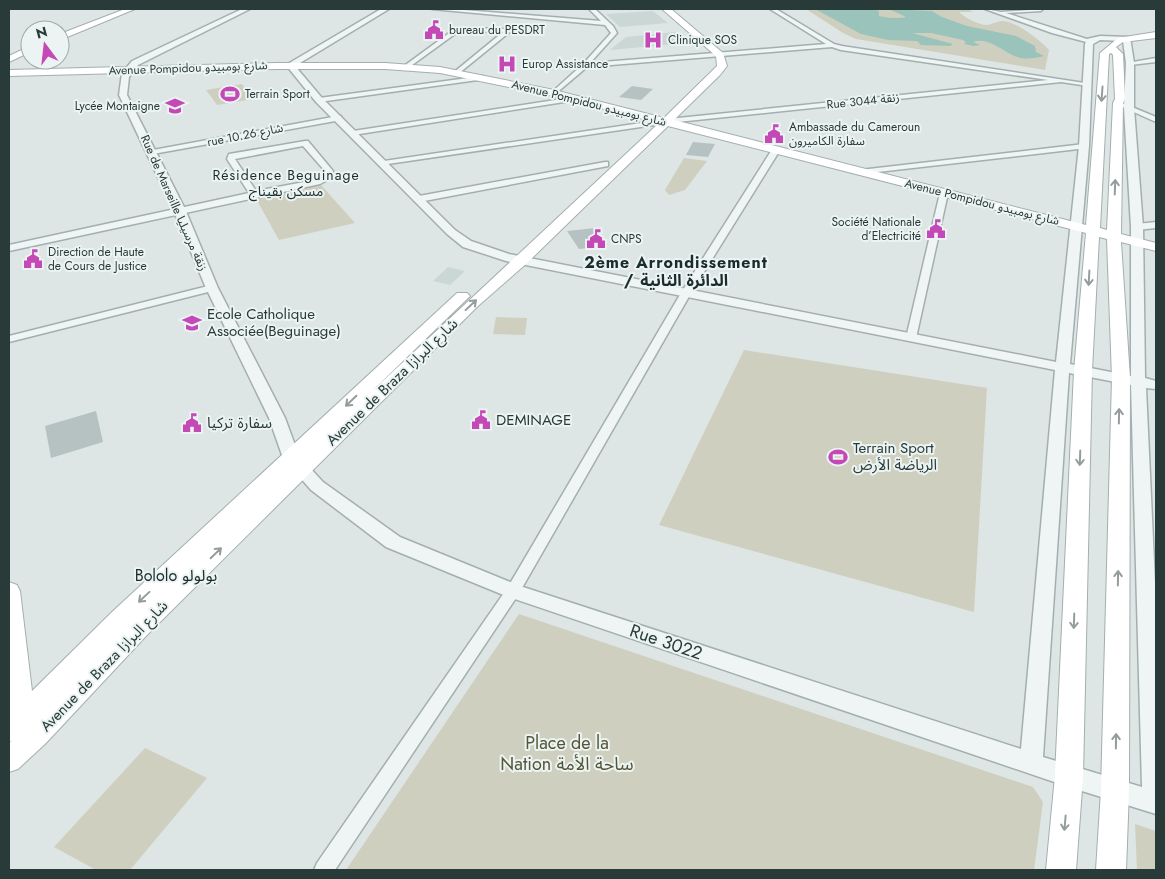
<svg xmlns="http://www.w3.org/2000/svg" width="1165" height="879" font-family="Jost,'Noto Sans Arabic',sans-serif">
<rect width="100%" height="100%" fill="#dde6e5"/>
<path fill="#cbd7d5" d="M653 11 668 23 620 27 606 14Z
M675 32 688 43 610 50 626 37Z
M448 267 465 271 450 285 433 281Z"/>
<path fill="#cfcfbf" d="M806 9H967L973 12H959C965 18 979 25 987 25 992 24 998 21 1003 21 1017 22 1040 40 1049 50L1045 70 856 39 843 33Z
M242 84 254 99 217 105 206 90Z
M684 158 707 161 685 190 669 195 665 190Z
M321 185 355 223 279 240 255 197Z
M496 317 527 318 525 335 493 334Z
M744 350 987 388 974 612 659 525Z
M519 614 1033 787 1043 802 1034 870H346Z
M145 748 207 778 130 870H96L54 847Z
M1135 824 1156 831V870H1137Z"/>
<path fill="#9ac4bb" d="M815 9H873L879 11V16C886 18 898 19 906 17L889 9 932 11 942 17 967 26 1016 36 1035 46 1036 52 1044 56C1036 58 1025 60 1017 57 1003 52 988 36 973 42L980 45 974 46 964 44 966 42 963 40 931 33H912L953 44 950 46 921 45 917 41 888 40 861 34Z"/>
<path fill="#b5c2c1" d="M632 86 653 89 641 100 619 97Z
M693 142 715 144 708 157 686 155Z
M596 228 607 246 579 249 567 231Z
M96 411 103 442 51 458 45 426Z"/>
<g fill="none" stroke-linecap="round" stroke-linejoin="round">
<g stroke="#a3afae" stroke-width="3">
<path id="minor" d="M432 9H452L601 21 589 9H595L613 26 617 33 590 63 826 44 770 9H776L834 44 842 46 1091 84 1088 86 1061 82 668 123 381 165V161H384L668 119 1048 80 841 50 832 47 587 67 554 95 551 93 552 92 583 64 611 33 605 25Z
M985 9 1001 12 1043 9 1041 11 1006 13 1093 41 1090 43 1052 33Z
M456 28 508 29 511 31 458 74 453 73 503 32 459 31 408 68H404V66Z
M1156 58V62L1130 65 1127 63Z
M483 76 485 77V79L319 102 316 100 319 98Z
M575 97 578 99 577 100 353 135 349 133 353 131Z
M1118 103H1122L1156 117V122L1118 105Z
M338 116H341V120L153 154 149 152 153 150Z
M305 141H308L333 171 331 178 320 184 9 251V245L249 193 227 159 229 154ZM303 146 325 171 324 175 315 180 256 191 235 159Z
M1084 144 1088 146 1087 148 860 174 856 172 860 170Z
M773 148 780 150 691 293 518 595 335 870H314L317 863 508 587 681 293Z
M605 162H608V166L419 202 415 199 419 196Z
M944 190 948 193 916 338 911 341 906 338 940 193Z
M1156 222V228L1137 230 1133 227 1137 224Z
M212 285 217 288 216 290 9 342V336Z"/>
</g>
<g stroke="#a3afae" stroke-width="3">
<path id="tertiary" d="M242 9H250L138 65 129 77 127 95 185 209 218 288 285 418 299 456 323 482 400 537 520 586 1021 749 1055 370 506 261 463 247 447 234 316 102 286 65 381 9H389L295 66 322 98 455 230 471 241 509 254 1056 362 1079 146 1085 44 1087 39 1100 36 1130 37 1134 63V108L1143 227 1145 378 1156 381V389L1146 388 1156 605V814L1069 787 506 596 386 547 311 490 283 458 269 418 206 288 173 209 119 95 122 73 132 61ZM1100 40 1123 41 1126 63 1124 108 1131 227V376L1070 364 1089 146 1093 44ZM1069 373 1131 385 1142 787 1043 757Z"/>
</g>
<g stroke="#a3afae" stroke-width="2">
<path id="secondary" d="M125 9H135L60 40V34Z
M662 9H671L723 53 727 66 720 75 674 120 1086 225 1100 53 1118 38 1156 32V38L1123 42 1116 47 1123 54 1125 99 1123 103 1121 234 1156 243V251L1121 242 1130 378 1129 790 1126 870H1096L1101 790 1112 378 1107 239 1099 237 1092 371 1083 776 1076 870H1046L1055 776 1074 371 1086 233 668 126 527 263 478 306 147 635 46 743 18 769 9 772V743L12 741 9 742V582L17 585 20 591 32 691 112 612 457 293H467L470 296 370 393 659 123 553 96 440 73 385 69H277L9 76V70L277 63H385L440 67 554 90 664 118 717 66 716 56ZM1111 53 1113 55 1115 99 1113 103 1107 230 1100 228 1109 54Z
M30 46V52L9 62V56Z"/>
</g>
<use href="#minor" fill="#eff5f4" fill-rule="evenodd"/>
<use href="#tertiary" fill="#eff5f4" fill-rule="evenodd"/>
<use href="#secondary" fill="#fff" fill-rule="evenodd"/>
</g>
<defs><path id="oneway-shaft" d="M-6 0H5M1.5-3L5.5 0L1.5 3" fill="none" stroke-width="1.6" stroke-linecap="round" stroke-linejoin="round" transform="scale(1.25)"/></defs>
<g stroke="#949d9c">
<use href="#oneway-shaft" transform="translate(1102 94) rotate(94)"/>
<use href="#oneway-shaft" transform="translate(1115 187) rotate(-88)"/>
<use href="#oneway-shaft" transform="translate(1089 278) rotate(93)"/>
<use href="#oneway-shaft" transform="translate(471 305) rotate(-43)"/>
<use href="#oneway-shaft" transform="translate(351 401) rotate(136)"/>
<use href="#oneway-shaft" transform="translate(1119 416) rotate(-89)"/>
<use href="#oneway-shaft" transform="translate(1080 458) rotate(92)"/>
<use href="#oneway-shaft" transform="translate(216 553) rotate(-44)"/>
<use href="#oneway-shaft" transform="translate(1118 578) rotate(-89)"/>
<use href="#oneway-shaft" transform="translate(144 597) rotate(137)"/>
<use href="#oneway-shaft" transform="translate(1074 621) rotate(92)"/>
<use href="#oneway-shaft" transform="translate(1116 741) rotate(-89)"/>
<use href="#oneway-shaft" transform="translate(1065 823) rotate(95)"/>
</g>
<defs>
<g id="civic-bare" transform="scale(1.5)"><path d="M-.6-6.5H3V-4.5H.6V-3L4-1V1h2V6H-6V1h2V-1L-.6-3ZM-1.2 2.5V6h2.4V2.5Z" fill="#c448b6" stroke="#ecf4f3" stroke-width="2.5" paint-order="stroke"/></g>
<g id="hospital-bare" transform="scale(1.5)"><path d="M-5-5h3v3.5h4V-5h3V5h-3V1.5h-4V5h-3Z" fill="#c448b6" stroke="#ecf4f3" stroke-width="2.5" paint-order="stroke"/></g>
<g id="stadium-bare" transform="scale(1.5)"><path d="M0-5a6.5 5 0 1 0 0 10a6.5 5 0 1 0 0-10ZM-3.5-1.8h7v3.6h-7Z" fill="#c448b6" stroke="#ecf4f3" stroke-width="2.5" paint-order="stroke"/></g>
<g id="school-bare" transform="scale(1.5)"><path d="M0-5L7-2L0 1L-7-2ZM-4 1L0 2.5L4 1V4Q0 6-4 4Z" fill="#c448b6" stroke="#ecf4f3" stroke-width="2.5" paint-order="stroke"/></g>
</defs>
<g fill-rule="evenodd">
<use href="#civic-bare" x="434" y="30"/>
<use href="#hospital-bare" x="653" y="40"/>
<use href="#hospital-bare" x="507" y="64"/>
<use href="#stadium-bare" x="230" y="94"/>
<use href="#school-bare" x="175" y="106"/>
<use href="#civic-bare" x="774" y="134"/>
<use href="#civic-bare" x="936" y="229"/>
<use href="#civic-bare" x="596" y="239"/>
<use href="#civic-bare" x="33" y="259"/>
<use href="#school-bare" x="192" y="323"/>
<use href="#civic-bare" x="481" y="420"/>
<use href="#civic-bare" x="192" y="423"/>
<use href="#stadium-bare" x="838" y="457"/>
</g>
<g text-anchor="middle" stroke-width="4" stroke-linejoin="round" paint-order="stroke">
<g font-size="12" fill="#283b39" stroke="#ecf4f3" text-anchor="start">
<text x="449" y="34">bureau du PESDRT</text>
<text x="668" y="44">Clinique SOS</text>
<text x="522" y="68">Europ Assistance</text>
<text x="245" y="98">Terrain Sport</text>
<text x="160" y="110" text-anchor="end">Lycée Montaigne</text>
<text x="789" y="131">Ambassade du Cameroun<tspan x="789" dy="14">سفارة الكاميرون</tspan></text>
<text x="921" y="226" text-anchor="end">Société Nationale<tspan x="921" dy="14">d’Electricité</tspan></text>
<text x="611" y="243">CNPS</text>
<text x="48" y="256">Direction de Haute<tspan x="48" dy="14">de Cours de Justice</tspan></text>
</g>
<g font-size="12" fill="#283b39" stroke="#ecf4f3">
<text transform="translate(188 68) rotate(-2)" y="4">Avenue Pompidou شارع بومبيدو</text>
<text transform="translate(863 101) rotate(-6)" y="4">Rue 3044 زنقة</text>
<text transform="translate(589 103) rotate(14)" y="4">Avenue Pompidou شارع بومبيدو</text>
<text transform="translate(245 135) rotate(-11)" y="4">rue 10.26 شارع</text>
<text transform="translate(982 202) rotate(14)" y="4">Avenue Pompidou شارع بومبيدو</text>
<text transform="translate(174 203) rotate(66)" y="4">Rue de Marseille زنقة مرسيليا</text>
</g>
<g font-size="14" letter-spacing="1" fill="#1a2c2b" stroke="#ecf4f3">
<text x="286" y="180">Résidence Beguinage<tspan x="286" dy="16">مسكن بقيناج</tspan></text>
</g>
<g font-size="15" fill="#283b39" stroke="#ecf4f3" text-anchor="start">
<text x="207" y="319">Ecole Catholique<tspan x="207" dy="17">Associée(Beguinage)</tspan></text>
<text x="496" y="425">DEMINAGE</text>
<text x="207" y="428">سفارة تركيا</text>
<text x="853" y="453">Terrain Sport<tspan x="853" dy="17">الرياضة الأرض</tspan></text>
</g>
<g font-size="15" fill="#283b39" stroke="#ecf4f3">
<text transform="translate(392 382) rotate(-44)" y="5">Avenue de Braza شارع البرازا</text>
<text transform="translate(104 666) rotate(-46)" y="5">Avenue de Braza شارع البرازا</text>
</g>
<g font-size="16" font-weight="bold" letter-spacing="1" fill="#1a2c2b" stroke="#ecf4f3">
<text x="676" y="268">2ème Arrondissement<tspan x="676" dy="18">/ الدائرة الثانية</tspan></text>
</g>
<g font-size="16" fill="#1a2c2b" stroke="#ecf4f3">
<text x="176" y="581">Bololo بولولو</text>
</g>
<g font-size="18" fill="#283b39" stroke="#ecf4f3">
<text transform="translate(666 642) rotate(19)" y="6">Rue 3022</text>
</g>
<g font-size="18" fill="#545636" stroke="#ecf4f3">
<text x="567" y="749">Place de la<tspan x="567" dy="21">Nation ساحة الأمة</tspan></text>
</g>
</g>
<rect width="1165" height="879" fill="none" stroke="#283b39" stroke-width="20"/>
<g transform="translate(45 45) rotate(345)"><circle r="24" fill="#ecf4f3" stroke="#9eaaa9"/>
<path d="M0-4L9 19L0 12L-9 19Z" fill="#c448b6"/>
<text y="-8" font-size="14" font-weight="bold" text-anchor="middle" fill="#283b39">N</text>
</g>
</svg>
